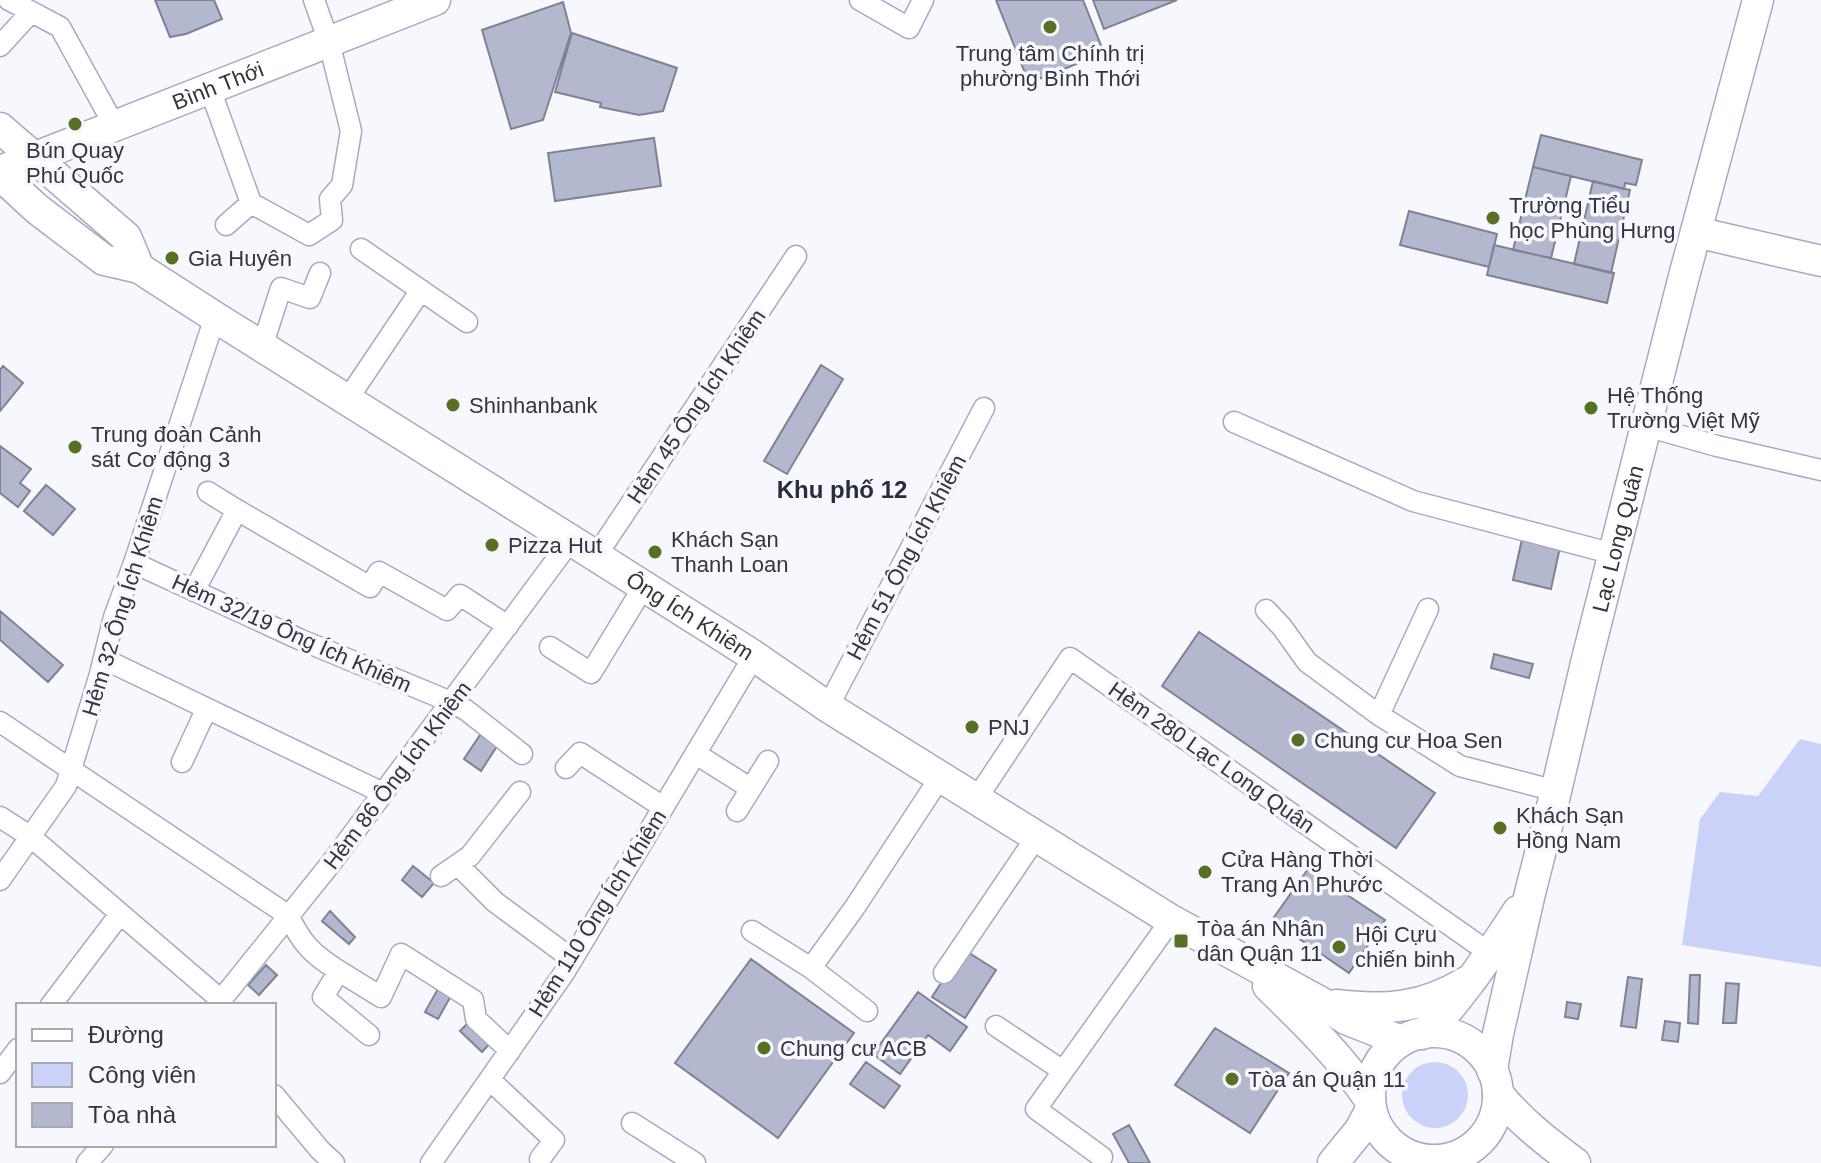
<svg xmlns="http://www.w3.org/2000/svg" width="1821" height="1163" font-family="Helvetica,sans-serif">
<rect width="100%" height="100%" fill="#f7f8fd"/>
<path fill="#cad2f9" d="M1800 739 1821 744V967L1682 945 1700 819 1720 792 1758 796Z
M1402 1095a33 33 0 1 1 66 0a33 33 0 1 1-66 0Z"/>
<path fill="#b3b8cf" stroke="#7d8297" stroke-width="2" d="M155 0H214L222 19 186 34 170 37Z
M996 0H1083L1104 53 1029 83Z
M1093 0H1177L1104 29Z
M563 2 571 33 543 120 511 129 482 30Z
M572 33 677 68 663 111 639 115 600 107 601 103 555 92Z
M1541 135 1642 160 1636 185 1625 183 1624 189 1533 167Z
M654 138 661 186 555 201 548 153Z
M1533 167 1571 176 1551 258 1513 250Z
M1593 181 1630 190 1611 273 1574 264Z
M1409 211 1497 234 1489 267 1400 245Z
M1494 245 1614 273 1607 303 1487 275Z
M821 365 843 379 787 474 764 461Z
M3 366 23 383 0 411V370Z
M0 446 31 469 20 483 30 491 18 507 0 493Z
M46 485 75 509 53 535 24 511Z
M1522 539 1560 547 1551 589 1513 580Z
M0 611 63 665 48 682 0 640Z
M1199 632 1435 793 1396 848 1162 686Z
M1494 654 1533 664 1529 678 1491 668Z
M484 729 501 740 481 771 464 759Z
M413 866 434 883 422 897 402 880Z
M1308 869 1385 920 1349 973 1272 920Z
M330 911 355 937 349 944 322 921Z
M963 949 996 970 965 1018 932 997Z
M751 959 854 1033 778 1138 675 1063Z
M266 965 277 975 259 995 248 985Z
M1690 975H1700L1698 1024 1688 1023Z
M1628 977 1642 979 1636 1028 1621 1026Z
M1726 983 1739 984 1736 1023H1723Z
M439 987 452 994 438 1019 425 1012Z
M918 992 967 1027 950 1051 928 1035 900 1074 873 1054Z
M1567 1002 1581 1004 1578 1019 1565 1017Z
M470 1021 492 1041 482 1052 460 1031Z
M1665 1021 1680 1023 1678 1042 1662 1040Z
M1215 1028 1289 1073 1250 1133 1175 1085Z
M866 1062 900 1086 884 1108 850 1084Z
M1129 1125 1150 1163H1129L1113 1134Z"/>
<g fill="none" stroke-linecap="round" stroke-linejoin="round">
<g stroke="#a6abc2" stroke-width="23">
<path id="street" d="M9 0 60 27 114 125
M860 0 909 28 923 0
M0 46 31 12
M210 89 251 203
M226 225 251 203 309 235 332 220 330 199 342 185 351 131 329 42 314 0
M361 249 467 322
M262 347 281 288 310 298 320 273
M347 400 421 290
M1234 422 1413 501 1614 554
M1646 426 1717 446 1821 470
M208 492 237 510 370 587 379 572 447 610 460 595 508 626
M596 556 796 256
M134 563 299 639 451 702 466 710 522 754
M194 591 237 510
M1266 610 1282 627 1307 662 1379 715 1460 766 1556 791
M550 647 591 673 644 586
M104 659 383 793
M828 707 984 408
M1379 715 1428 609
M0 722 289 916C301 943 313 955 339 971L323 997 369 1035
M696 754 750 788
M182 762 206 710
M566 768 580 753 663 807
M977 798 1070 658 1491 954
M737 811 768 761
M0 817 31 837 221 1000
M458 865 495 902 572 959
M441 876 470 856 520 792
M0 880 66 786 100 674 114 617 134 563 215 317
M752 931 811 968 867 1011
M811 968 855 907 941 776
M339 971 381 997 401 954 473 1000 476 1019 510 1051
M944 973 1037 836
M51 1005 120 914
M217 1005 332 862 571 540
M996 1026 1063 1071
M0 1073 18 1049
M490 1080 554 1140 540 1159
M274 1095 320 1150 334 1163
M632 1123 695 1163
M1102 1157 1036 1109 1171 920
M87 1163 103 1145
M431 1163 564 973 754 656"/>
</g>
<g stroke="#a6abc2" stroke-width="33">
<g id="secondary">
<path d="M0 128 126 237 139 268"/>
<path id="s1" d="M0 171 435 0"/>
<path id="s2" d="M0 175 37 209 104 260 139 268 215 317 596 556 754 656 828 707 1171 920 1322 1003 1346 1019 1401 1041"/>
<path d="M1696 232 1821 261"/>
<path d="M1268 986C1305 1022 1341 1057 1370 1100"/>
<path d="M1336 1005C1385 1011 1423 1008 1466 982"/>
<circle cx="1434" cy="1096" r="64"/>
<path d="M1422 1034C1443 1018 1456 1000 1472 979 1488 957 1503 934 1518 911"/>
<path id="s3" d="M1492 1070 1498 1034 1530 893 1556 791 1587 659 1683 280 1758 0"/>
<path d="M1498 1094C1521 1122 1546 1141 1575 1163"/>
<path d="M1333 1163 1360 1130 1371 1109"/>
</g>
</g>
<use href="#street" stroke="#fff" stroke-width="20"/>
<use href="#secondary" stroke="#fff" stroke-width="30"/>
</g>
<g fill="#577124" stroke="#f7f8fd" stroke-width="3">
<circle cx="1050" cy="27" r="8"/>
<circle cx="75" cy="124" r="8"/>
<circle cx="1493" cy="218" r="8"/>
<circle cx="172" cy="258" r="8"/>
<circle cx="453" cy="405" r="8"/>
<circle cx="1591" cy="408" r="8"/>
<circle cx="75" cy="447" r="8"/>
<circle cx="492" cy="545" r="8"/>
<circle cx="655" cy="552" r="8"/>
<circle cx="972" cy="727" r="8"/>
<circle cx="1298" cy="740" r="8"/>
<circle cx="1500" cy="828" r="8"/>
<circle cx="1205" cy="872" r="8"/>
<rect x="1173" y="933" width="16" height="16" rx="4"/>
<circle cx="1339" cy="947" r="8"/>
<circle cx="764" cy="1048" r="8"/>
<circle cx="1232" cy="1079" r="8"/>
</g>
<g text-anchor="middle" stroke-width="7" stroke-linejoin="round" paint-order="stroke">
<g font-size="22" fill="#33353f" stroke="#f7f8fd" text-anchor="start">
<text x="1050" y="61" text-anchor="middle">Trung tâm Chính trị<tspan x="1050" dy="25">phường Bình Thới</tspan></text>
<text x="75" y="158" text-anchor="middle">Bún Quay<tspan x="75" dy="25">Phú Quốc</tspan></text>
<text x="1509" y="213">Trường Tiểu<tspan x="1509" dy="25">học Phùng Hưng</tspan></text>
<text x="188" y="266">Gia Huyên</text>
<text x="1607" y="403">Hệ Thống<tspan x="1607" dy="25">Trường Việt Mỹ</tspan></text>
<text x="469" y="413">Shinhanbank</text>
<text x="91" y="442">Trung đoàn Cảnh<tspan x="91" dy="25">sát Cơ động 3</tspan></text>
<text x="671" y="547">Khách Sạn<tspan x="671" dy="25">Thanh Loan</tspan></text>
<text x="508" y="553">Pizza Hut</text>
<text x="988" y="735">PNJ</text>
<text x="1314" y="748">Chung cư Hoa Sen</text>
<text x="1516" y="823">Khách Sạn<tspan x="1516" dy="25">Hồng Nam</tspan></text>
<text x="1221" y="867">Cửa Hàng Thời<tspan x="1221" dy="25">Trang An Phước</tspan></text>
<text x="1197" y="936">Tòa án Nhân<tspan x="1197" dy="25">dân Quận 11</tspan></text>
<text x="1355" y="942">Hội Cựu<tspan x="1355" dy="25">chiến binh</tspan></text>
<text x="780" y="1056">Chung cư ACB</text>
<text x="1248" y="1087">Tòa án Quận 11</text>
</g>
<g font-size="22" fill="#33353f" stroke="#f7f8fd">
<text dy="8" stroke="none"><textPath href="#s1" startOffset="234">Bình Thới</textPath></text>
<text transform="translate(696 406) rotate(-56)" y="8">Hẻm 45 Ông Ích Khiêm</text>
<text dy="8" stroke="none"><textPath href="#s3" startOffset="546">Lạc Long Quân</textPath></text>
<text transform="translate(906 557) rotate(-62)" y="8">Hẻm 51 Ông Ích Khiêm</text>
<text transform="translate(122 606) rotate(-73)" y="8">Hẻm 32 Ông Ích Khiêm</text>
<text dy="8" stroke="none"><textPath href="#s2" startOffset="822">Ông Ích Khiêm</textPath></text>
<text transform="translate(292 633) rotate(24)" y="8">Hẻm 32/19 Ông Ích Khiêm</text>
<text transform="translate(1212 757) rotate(35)" y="8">Hẻm 280 Lạc Long Quân</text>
<text transform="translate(397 775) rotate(-53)" y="8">Hẻm 86 Ông Ích Khiêm</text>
<text transform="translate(597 913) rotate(-58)" y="8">Hẻm 110 Ông Ích Khiêm</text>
</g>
<g font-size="24" font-weight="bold" fill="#292c3e" stroke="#f7f8fd">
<text x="842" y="498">Khu phố 12</text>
</g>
</g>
<rect x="16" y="1003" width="260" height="144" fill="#f7f8fd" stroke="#a9aab1" stroke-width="2"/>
<rect x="32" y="1029" width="40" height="12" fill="#ffffff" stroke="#a9aab1" stroke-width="2"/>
<text x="88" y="1043" font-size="24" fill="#33353f">Đường</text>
<rect x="32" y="1063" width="40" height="24" fill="#cad2f9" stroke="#a9aab1" stroke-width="2"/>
<text x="88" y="1083" font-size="24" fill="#33353f">Công viên</text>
<rect x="32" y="1103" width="40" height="24" fill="#b3b8cf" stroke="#a9aab1" stroke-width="2"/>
<text x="88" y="1123" font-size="24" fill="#33353f">Tòa nhà</text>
</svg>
